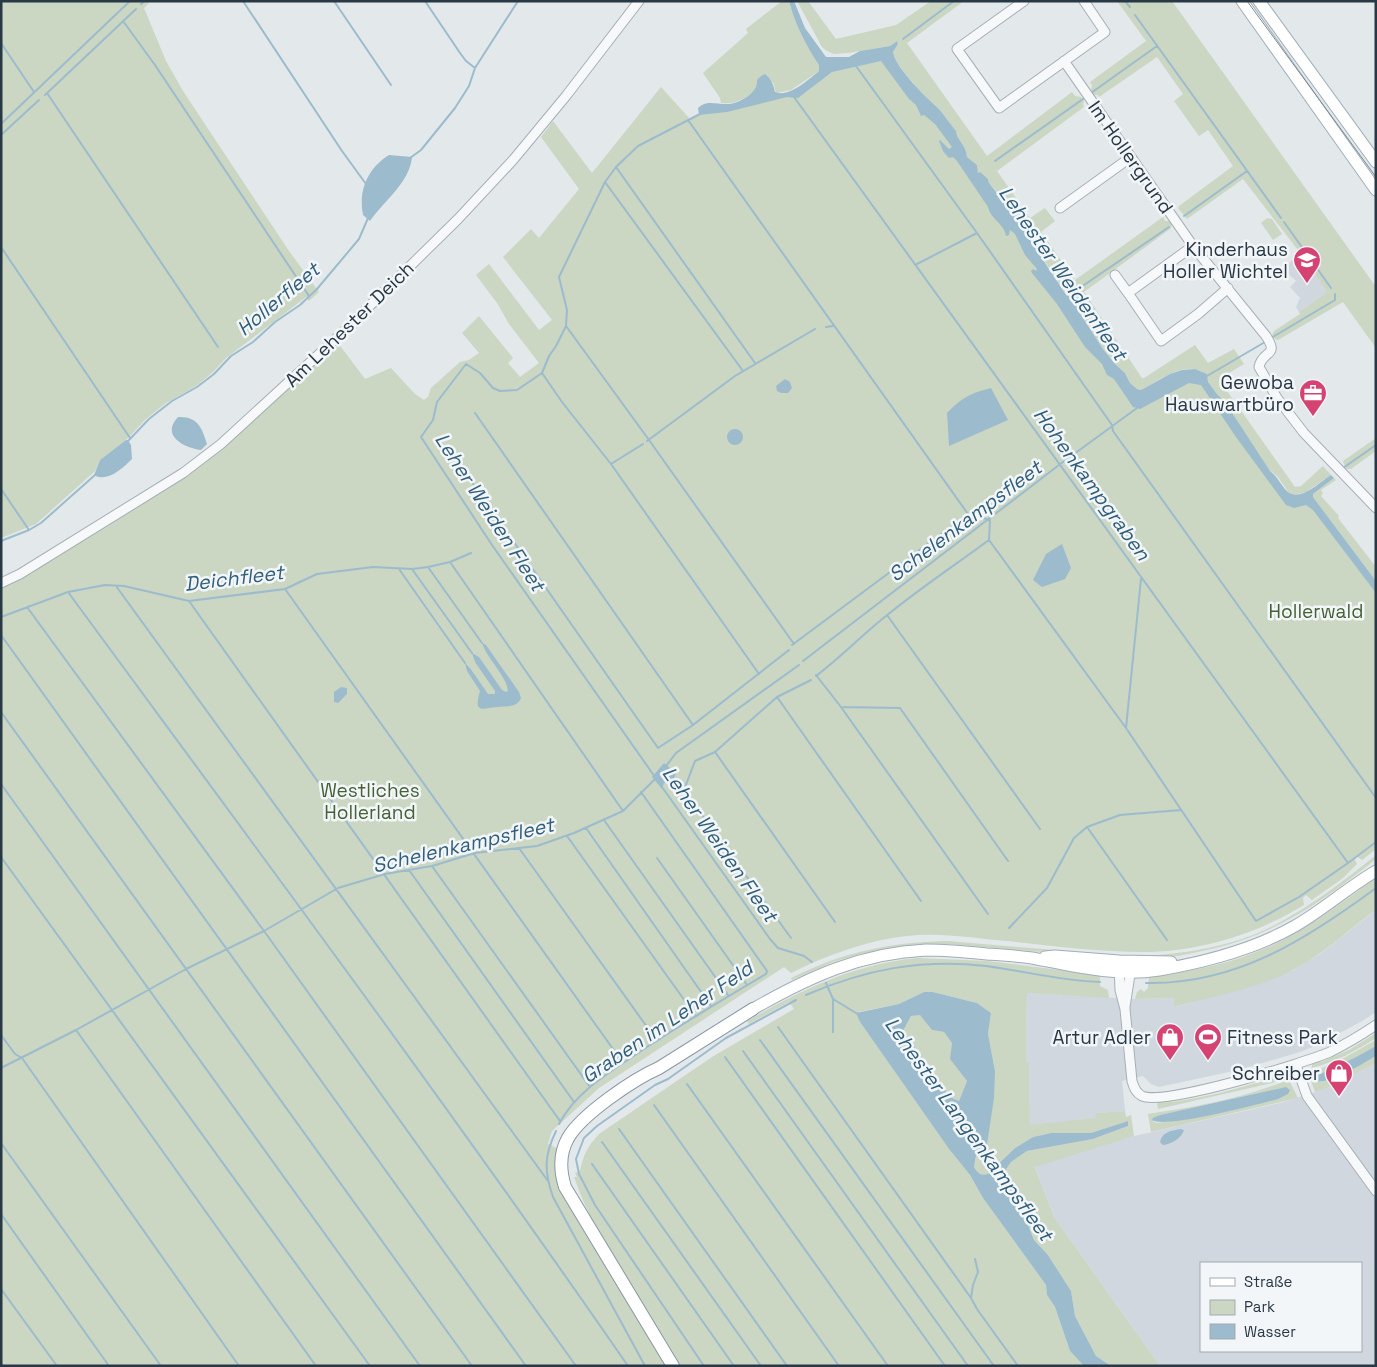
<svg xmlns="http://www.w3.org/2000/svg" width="1377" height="1367" font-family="'Space Grotesk',sans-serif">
<rect width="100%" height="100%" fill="#e3e8eb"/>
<path fill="#d0d7de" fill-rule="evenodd" d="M1301 254 1327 292 1299 312 1296 307 1300 298 1290 287 1296 281 1282 268Z
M1376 910V1012L1362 1021 1320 1044 1300 1052 1238 1070 1159 1087 1151 1084 1143 1076 1122 1081 1125 1111 1096 1113V1118L1030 1126 1029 1063H1026L1027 993 1135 999 1174 998 1175 1007 1252 986 1294 970 1320 954Z
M1376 1063V1366H1160L1054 1217 1035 1166 1130 1137 1284 1102 1330 1087ZM1201 1263H1361V1351H1201Z"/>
<path fill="#cbd6c3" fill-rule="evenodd" d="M1 1H151L144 8 166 61 183 91 289 251 319 292 309 301 306 297 226 358 213 372 196 386 166 403 146 419 126 440 100 460 95 471 36 524 1 538Z
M782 1H789C794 22 807 48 819 65V71L791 90 776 93 773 82 758 85C751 97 735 105 721 103L720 98 703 73 748 33 746 29Z
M797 1H808L836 39 896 25 931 1H964L907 43 987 156 1072 92 1075 96 1081 97 1084 101 1083 104 1084 107 997 171 1030 218 1045 208 1055 221 1041 232 1075 280 1163 217 1165 221H1170L1172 225 1170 229 1084 292 1142 378H1144L1195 345 1208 363 1234 349 1244 364 1221 378 1220 381 1295 487 1301 486 1323 466 1331 475 1306 492 1294 495 1289 493 1278 477 1266 467 1287 497 1307 498 1376 586V849L1362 860 1356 856 1354 858 1357 864 1343 878 1312 900 1306 895 1303 898 1304 905C1257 934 1198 952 1143 952 1098 952 1052 946 1007 941 974 938 939 932 906 936 865 941 827 955 791 973L784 967 599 1088 552 1131 548 1144 558 1149C553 1176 561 1188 573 1211L666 1366H1V585L45 563 187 476 248 425 338 343 365 379 391 368 415 394 424 400 428 397 431 388 460 362 469 360 479 353 462 333 479 316 513 358 508 363 520 377 539 363 509 324 497 303 476 275 489 264 539 330 552 320 503 257 531 229 539 238 579 189 541 137 553 121 592 173 661 87 690 119 705 112 798 93 827 70 869 55 888 54 1137 403 1182 374 1203 378 1261 459 1225 402 1217 394 1208 382 1207 374C1201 372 1195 368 1188 369 1172 370 1156 382 1141 390L1137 389 1130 383 1125 373 1115 364 1103 349 1079 312 1073 297 1067 296 1064 292 1051 274 1048 266 1032 241 1004 200 989 183 988 179 980 173H978L977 165 967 157C966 144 957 141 956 131 950 124 945 116 939 109 926 97 896 68 893 52L898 44 897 41 890 46 848 53 834 54 827 51 822 47Z
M1117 1H1172L1376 287V348L1343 302 1278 340 1275 339 1272 335 1274 331 1300 314 1299 312 1327 292 1301 254 1243 179 1187 219 1178 208 1179 206 1233 166 1208 130 1199 136 1174 101 1183 94 1157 57 1099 97 1098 95H1093L1091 91 1092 85 1090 82 1146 41Z
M1267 218 1272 219 1282 234 1273 240 1261 223Z
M1376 438V451L1351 469H1346L1343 461Z
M1334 478 1336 480 1321 490 1323 493 1321 496 1339 516 1338 518 1376 567V581L1313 497V494Z
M1376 855V859C1322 902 1271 938 1202 951 1181 956 1163 959 1142 956 1186 954 1235 946 1275 925 1311 906 1344 881 1376 855Z
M1376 878V910C1349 929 1325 953 1295 969 1258 989 1214 996 1174 1007V998L1135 999 1137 992 1141 989 1144 992 1148 988 1149 976C1195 972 1239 962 1281 941 1315 924 1345 900 1376 878Z
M947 941 1103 954V957L947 944 908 945 860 954 833 962 792 980 791 978C846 951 887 943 947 941Z
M917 958 987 961 1100 975V986L1108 990 1109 998 1027 993 1026 1062H1029L1030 1125 1095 1118 1096 1113 1125 1111 1126 1117 1131 1115 1134 1136 1035 1167 1054 1217 1160 1366H1111L1096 1356 1075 1316 1071 1291 1048 1255 1034 1240 1028 1225 1003 1184V1174L1011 1162 1027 1151 1093 1139 1128 1126V1121L1091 1133H1051L1033 1137 1015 1148 988 1174C980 1176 978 1173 974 1167L995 1071 988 1034 991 1013 977 1003 933 992H924L899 1004 859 1012 860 1022 949 1149 970 1175 983 1198 1046 1285 1047 1295 1055 1307 1070 1351 1084 1366H680C644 1308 596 1241 574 1177H577L575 1173 580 1171C583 1155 588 1146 599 1134L712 1057 794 1009 789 1002 749 1024 747 1021C803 989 852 965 917 958Z
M920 1014 932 1030 944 1032 952 1043 951 1059 967 1081 959 1101 950 1097 903 1031 911 1016Z
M1376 1033V1038C1356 1051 1335 1062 1312 1068V1062L1317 1060 1321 1062 1349 1050Z
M1376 1040V1046L1356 1057 1316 1076 1321 1082 1354 1069 1376 1056V1063L1330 1087 1315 1092 1309 1075 1311 1072 1335 1063Z
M1280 1073 1282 1078 1272 1083 1158 1109 1157 1102 1170 1099 1172 1102C1208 1097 1244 1087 1279 1076Z
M1285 1081 1290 1082 1298 1098 1151 1132 1148 1114C1194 1107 1242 1099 1285 1081ZM1286 1087C1260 1095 1174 1127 1153 1122L1160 1115Z"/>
<path fill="#9cbccd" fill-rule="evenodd" d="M789 1H794L805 28 826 57H849L860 51 890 46 897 41 898 44 893 52C896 69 926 97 939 109 945 116 950 124 956 131 957 141 966 144 967 157L977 165 978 173 980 172 988 179 989 183 1012 212 1064 292 1067 296H1073L1079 312 1103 349 1115 364 1125 373 1130 383 1137 389 1141 390 1170 374 1182 370 1195 369 1207 374 1208 382 1217 394 1225 402 1270 471C1278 477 1282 487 1288 492 1301 502 1321 481 1331 475L1334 478 1313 494V497L1376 581V593L1313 510 1306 505 1294 508 1286 505 1236 437 1201 385 1189 383 1140 409 1133 407 1114 379 1107 375 1102 364 1085 347 1057 304 1032 273 1031 271 1033 269 1036 271 1037 269 1025 255 1015 234 1010 230 1009 235 1006 236C1004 223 991 220 988 207L957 161 953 157 949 158 943 151 939 141 940 140 949 149 952 147 935 124 924 115 921 116 916 105 909 99 881 61 832 72 798 98 787 97 727 112 699 115 698 108C707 99 717 105 729 104 740 103 759 92 757 80L761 76 765 74C772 80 773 84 775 92 789 98 809 79 819 71V65C807 48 794 22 789 1Z
M389 155 412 157C410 182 384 201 370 221L363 215C358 190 368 168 389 155Z
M785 379 790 382 792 388 788 393H781L777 391 776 386Z
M991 388 1008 420 949 446 947 413C962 398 970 393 991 388Z
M178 417C197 416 202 427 207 444L201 450C185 448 160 436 178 417Z
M727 437a8 8 0 1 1 16 0a8 8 0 1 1-16 0Z
M126 440H128L131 445 132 459C123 468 107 483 94 475L100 460Z
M1062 544 1071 568 1065 579 1042 587 1033 580 1046 554Z
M482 643 486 645 519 692 521 698C517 708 506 706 497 707 480 709 474 713 480 691L467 671 465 663 470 668 488 694H495V691L475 662 472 653 479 657 502 690 506 692 508 691C507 676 487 659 482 643Z
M341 687 347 688V694L338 703 334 702V692Z
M664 763 676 773 673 782 664 783 662 789 652 777Z
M924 992H933L977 1003 991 1013 988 1034 995 1071 994 1098 986 1151 976 1156 974 1167C978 1173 980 1176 988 1174L1015 1148 1033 1137 1051 1133H1091L1128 1121V1126L1093 1139 1027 1151 1011 1162 1003 1174V1184L1028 1225 1034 1240 1048 1255 1071 1291 1075 1316 1096 1356 1111 1366H1084L1070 1351 1055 1307 1047 1295 1046 1285 983 1198 970 1175 949 1149 860 1022 856 1013 899 1004ZM920 1015 932 1030 944 1032 952 1043 950 1059 967 1081 959 1101 950 1097 903 1031 911 1016Z
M1376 1046V1056C1362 1064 1330 1085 1314 1081L1316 1076 1356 1057Z
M1286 1087 1290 1090 1288 1094 1278 1099C1258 1104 1165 1129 1152 1120L1153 1118 1160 1115Z
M1180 1129 1184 1130C1181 1139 1171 1144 1163 1145L1160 1142C1162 1132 1171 1131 1180 1129Z"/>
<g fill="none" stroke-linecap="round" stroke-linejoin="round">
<path stroke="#9cbccd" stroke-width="2" d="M243 1 342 151 366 184
M334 1 391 85
M425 1 460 53 466 61 475 68
M1125 1 1130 7
M141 4 144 1
M1135 15 1281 218
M123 21 155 65 309 296
M903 39 954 1
M1 43 34 92
M856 66 977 233 1112 425 1113 431 1376 798
M47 93 218 347
M1091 93 1157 46
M45 95 136 9
M794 97 1348 863 1376 842
M688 120 968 514 990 520 989 540 1126 728 1256 921 1299 897 1348 863
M1 124 130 1
M1 135 39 100
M410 158 421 150 455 108 469 86 475 68 518 1
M995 161 1083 99
M616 167 755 363
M605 182 743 371
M1184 216 1247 171
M1284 222 1331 288
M1 247 130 438
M917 264 977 233
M1084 285 1169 227
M566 326 649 440 794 644
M826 327 833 326
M1271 338 1335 300V294
M542 373 562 402 611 464 759 674
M1207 376 1265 342
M475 413 693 725
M128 441 149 419 172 401 197 387 214 374 231 356 253 342 275 322 300 305 317 289 359 239 368 218
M647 441 735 376 815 329
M448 448 658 748 693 725 789 650
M611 464 643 444
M1343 468 1376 445
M1 489 29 530
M1 541 29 530 41 523 95 475
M450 562 623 811
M428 567 482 643
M399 569 465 663
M412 569 472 653
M116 586 548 1181
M285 589 623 1063
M68 592C256 848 447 1104 628 1366
M189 601 560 1121
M27 607 264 931 576 1366
M887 615 1040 829
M1 617 68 592 105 585 124 586 189 601 285 589 317 574 373 567 412 569 428 567 450 562 471 553
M1 635 526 1366
M792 645 968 514
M803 661 1059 465 1137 408V406
M816 675 841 707 988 914
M816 676C841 657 862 635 886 616 919 589 955 565 989 540
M777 697 921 901
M841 707 900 708 1008 861
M1 712 472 1366
M1126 728 1141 579
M715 752 835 922
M666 766 676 753 799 665
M655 777 492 545 421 437 433 420 437 402 466 364 480 373 493 388 500 391 517 390 542 373 549 356 556 346 566 326 567 310 559 277 605 182 616 167 638 146 700 114
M1 784 420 1366
M662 787 770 939 778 948 804 956 812 962
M604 820 728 995
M1087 827 1167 940
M586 828 711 1006
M567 836 695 1015
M519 848 657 1041
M1 857 370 1366
M657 858 747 985
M432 866 590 1087
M409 870 574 1102
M1009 928 1047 888 1074 838 1087 827 1120 815 1181 810
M791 938 684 790 695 761 715 752 777 697 811 680
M826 983 833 999 856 1013
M1146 983C1236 985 1307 939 1376 888
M806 995C866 969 920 959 986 966 1024 971 1062 981 1100 982
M833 999V1032
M778 1027 971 1298
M76 1030 316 1366
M1 1035 15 1054 22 1058 239 1366
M760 1040 994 1366
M743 1051 968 1366
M725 1057 945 1366
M1 1068 76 1030 186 969 264 931 338 888 385 874 432 866 475 853 537 846 574 833 623 811 655 779
M687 1084 888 1366
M654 1105 839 1366
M559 1124C575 1093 607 1074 635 1055 678 1026 722 1000 766 974L767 971 641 792
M619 1129 787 1366
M556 1131C544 1156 544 1171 553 1197L645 1366
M602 1142 761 1366
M1 1143 161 1366
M592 1164 734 1366
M1 1214 109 1366
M975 1259 978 1272 973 1285 971 1298 977 1309 1018 1366
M1 1289 57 1366
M1 1363 3 1366
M704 1366 595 1205 579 1174 576 1159 584 1138 597 1126 655 1085 668 1079 726 1038 796 1000"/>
<g stroke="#a7b0b6" stroke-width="11">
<path id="minor" d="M1024 1 957 49 999 108 1105 32 1084 1
M1064 61 1193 246 1266 336C1280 357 1262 350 1259 367L1277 398 1304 433 1376 508
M1060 208 1131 157
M1193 246 1128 293 1161 341 1198 314 1228 288
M1115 275 1128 293
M1 583 20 574 183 473 221 444 341 334 458 219 513 160 566 96 639 1
M1119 966 1120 990 1125 1009 1132 1081C1134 1088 1136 1093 1142 1096 1164 1106 1304 1063 1330 1052 1346 1044 1361 1035 1376 1025
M1125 1007 1131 968
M1296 1065 1307 1096 1376 1191"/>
</g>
<g stroke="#a1aeb8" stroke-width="13">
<path id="major" d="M1242 1 1376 190
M1259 1 1376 162
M1045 957 1055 956 1119 961 1171 962
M753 1009C809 977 861 953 926 950 946 950 967 952 987 954 1001 955 1017 956 1032 958 1073 966 1117 977 1159 970 1206 962 1253 950 1295 926 1323 910 1347 888 1376 871"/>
</g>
<g stroke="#8998a3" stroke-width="14">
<path id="highway" d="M673 1366 565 1187C560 1171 559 1154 568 1138 582 1114 634 1079 659 1068L753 1009"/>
</g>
<use href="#minor" stroke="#f6f8f9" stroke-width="9"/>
<use href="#major" stroke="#fff" stroke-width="11"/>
<use href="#highway" stroke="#fff" stroke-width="12"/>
<path stroke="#7b8a96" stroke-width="1" d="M1247 1 1376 177"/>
</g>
<defs>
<g id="school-pin" transform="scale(1.4375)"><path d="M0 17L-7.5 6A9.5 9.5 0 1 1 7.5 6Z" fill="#d54372" stroke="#f3f6f8"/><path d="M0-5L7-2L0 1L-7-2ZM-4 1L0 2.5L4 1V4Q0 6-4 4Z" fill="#fff"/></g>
<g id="office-pin" transform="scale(1.4375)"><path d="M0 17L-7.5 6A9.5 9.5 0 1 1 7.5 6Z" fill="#d54372" stroke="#f3f6f8"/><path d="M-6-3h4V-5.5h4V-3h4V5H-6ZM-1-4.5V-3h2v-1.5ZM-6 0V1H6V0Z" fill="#fff"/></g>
<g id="shop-pin" transform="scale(1.4375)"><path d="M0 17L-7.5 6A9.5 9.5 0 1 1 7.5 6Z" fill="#d54372" stroke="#f3f6f8"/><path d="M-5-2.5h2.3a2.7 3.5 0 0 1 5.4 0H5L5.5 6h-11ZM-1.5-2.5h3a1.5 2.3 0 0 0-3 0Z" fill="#fff"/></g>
<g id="stadium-pin" transform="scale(1.4375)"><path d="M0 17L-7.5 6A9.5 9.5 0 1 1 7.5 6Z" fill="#d54372" stroke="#f3f6f8"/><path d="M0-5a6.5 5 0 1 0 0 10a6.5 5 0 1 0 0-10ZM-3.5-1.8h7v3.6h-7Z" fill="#fff"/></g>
</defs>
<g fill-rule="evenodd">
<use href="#school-pin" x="1307" y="260"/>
<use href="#office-pin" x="1313" y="393"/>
<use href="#shop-pin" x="1170" y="1037"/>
<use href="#stadium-pin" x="1208" y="1037"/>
<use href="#shop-pin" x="1339" y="1073"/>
</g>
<g text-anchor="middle" stroke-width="5" stroke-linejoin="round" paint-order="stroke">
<g font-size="19" fill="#293845" stroke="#f3f6f8">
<text transform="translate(1131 157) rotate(55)" y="7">Im Hollergrund</text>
<text transform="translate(349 324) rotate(-44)" y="7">Am Lehester Deich</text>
</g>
<g font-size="19" fill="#293845" stroke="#f3f6f8" text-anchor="end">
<text x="1288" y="256">Kinderhaus<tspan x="1288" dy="22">Holler Wichtel</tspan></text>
<text x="1294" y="389">Gewoba<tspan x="1294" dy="22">Hauswartbüro</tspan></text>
<text x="1151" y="1044">Artur Adler</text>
<text x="1227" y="1044" text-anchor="start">Fitness Park</text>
<text x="1320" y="1080">Schreiber</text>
</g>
<g font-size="19" fill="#466136" stroke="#f3f6f8">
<text x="1316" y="618">Hollerwald</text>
<text x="370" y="797">Westliches<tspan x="370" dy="22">Hollerland</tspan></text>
</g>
<g font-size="20" font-style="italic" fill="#315f7b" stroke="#f3f6f8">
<text transform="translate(1063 273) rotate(55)" y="7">Lehester Weidenfleet</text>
<text transform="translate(278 299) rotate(-40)" y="7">Hollerfleet</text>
<text transform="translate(1092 484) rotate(54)" y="7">Hohenkampgraben</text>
<text transform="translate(490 512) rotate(57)" y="7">Leher Weiden Fleet</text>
<text transform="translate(965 521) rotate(-37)" y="7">Schelenkampsfleet</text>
<text transform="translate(234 578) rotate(-7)" y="7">Deichfleet</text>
<text transform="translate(720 844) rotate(55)" y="7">Leher Weiden Fleet</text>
<text transform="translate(463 845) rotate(-13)" y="7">Schelenkampsfleet</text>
<text transform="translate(667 1022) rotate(-34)" y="7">Graben im Leher Feld</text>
<text transform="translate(969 1129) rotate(54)" y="7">Lehester Langenkampsfleet</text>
</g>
</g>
<rect width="1377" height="1367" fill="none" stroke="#293845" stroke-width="5"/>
<rect x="1200" y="1262" width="162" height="90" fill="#f3f6f8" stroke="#a2aab0"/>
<rect x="1210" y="1278" width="25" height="8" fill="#ffffff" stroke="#a2aab0"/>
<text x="1244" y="1287" font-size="15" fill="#293845">Straße</text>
<rect x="1210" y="1300" width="25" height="15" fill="#cbd6c3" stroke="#a2aab0"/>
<text x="1244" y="1312" font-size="15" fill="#293845">Park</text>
<rect x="1210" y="1324" width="25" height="15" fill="#9cbccd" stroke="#a2aab0"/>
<text x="1244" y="1337" font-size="15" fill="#293845">Wasser</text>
</svg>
